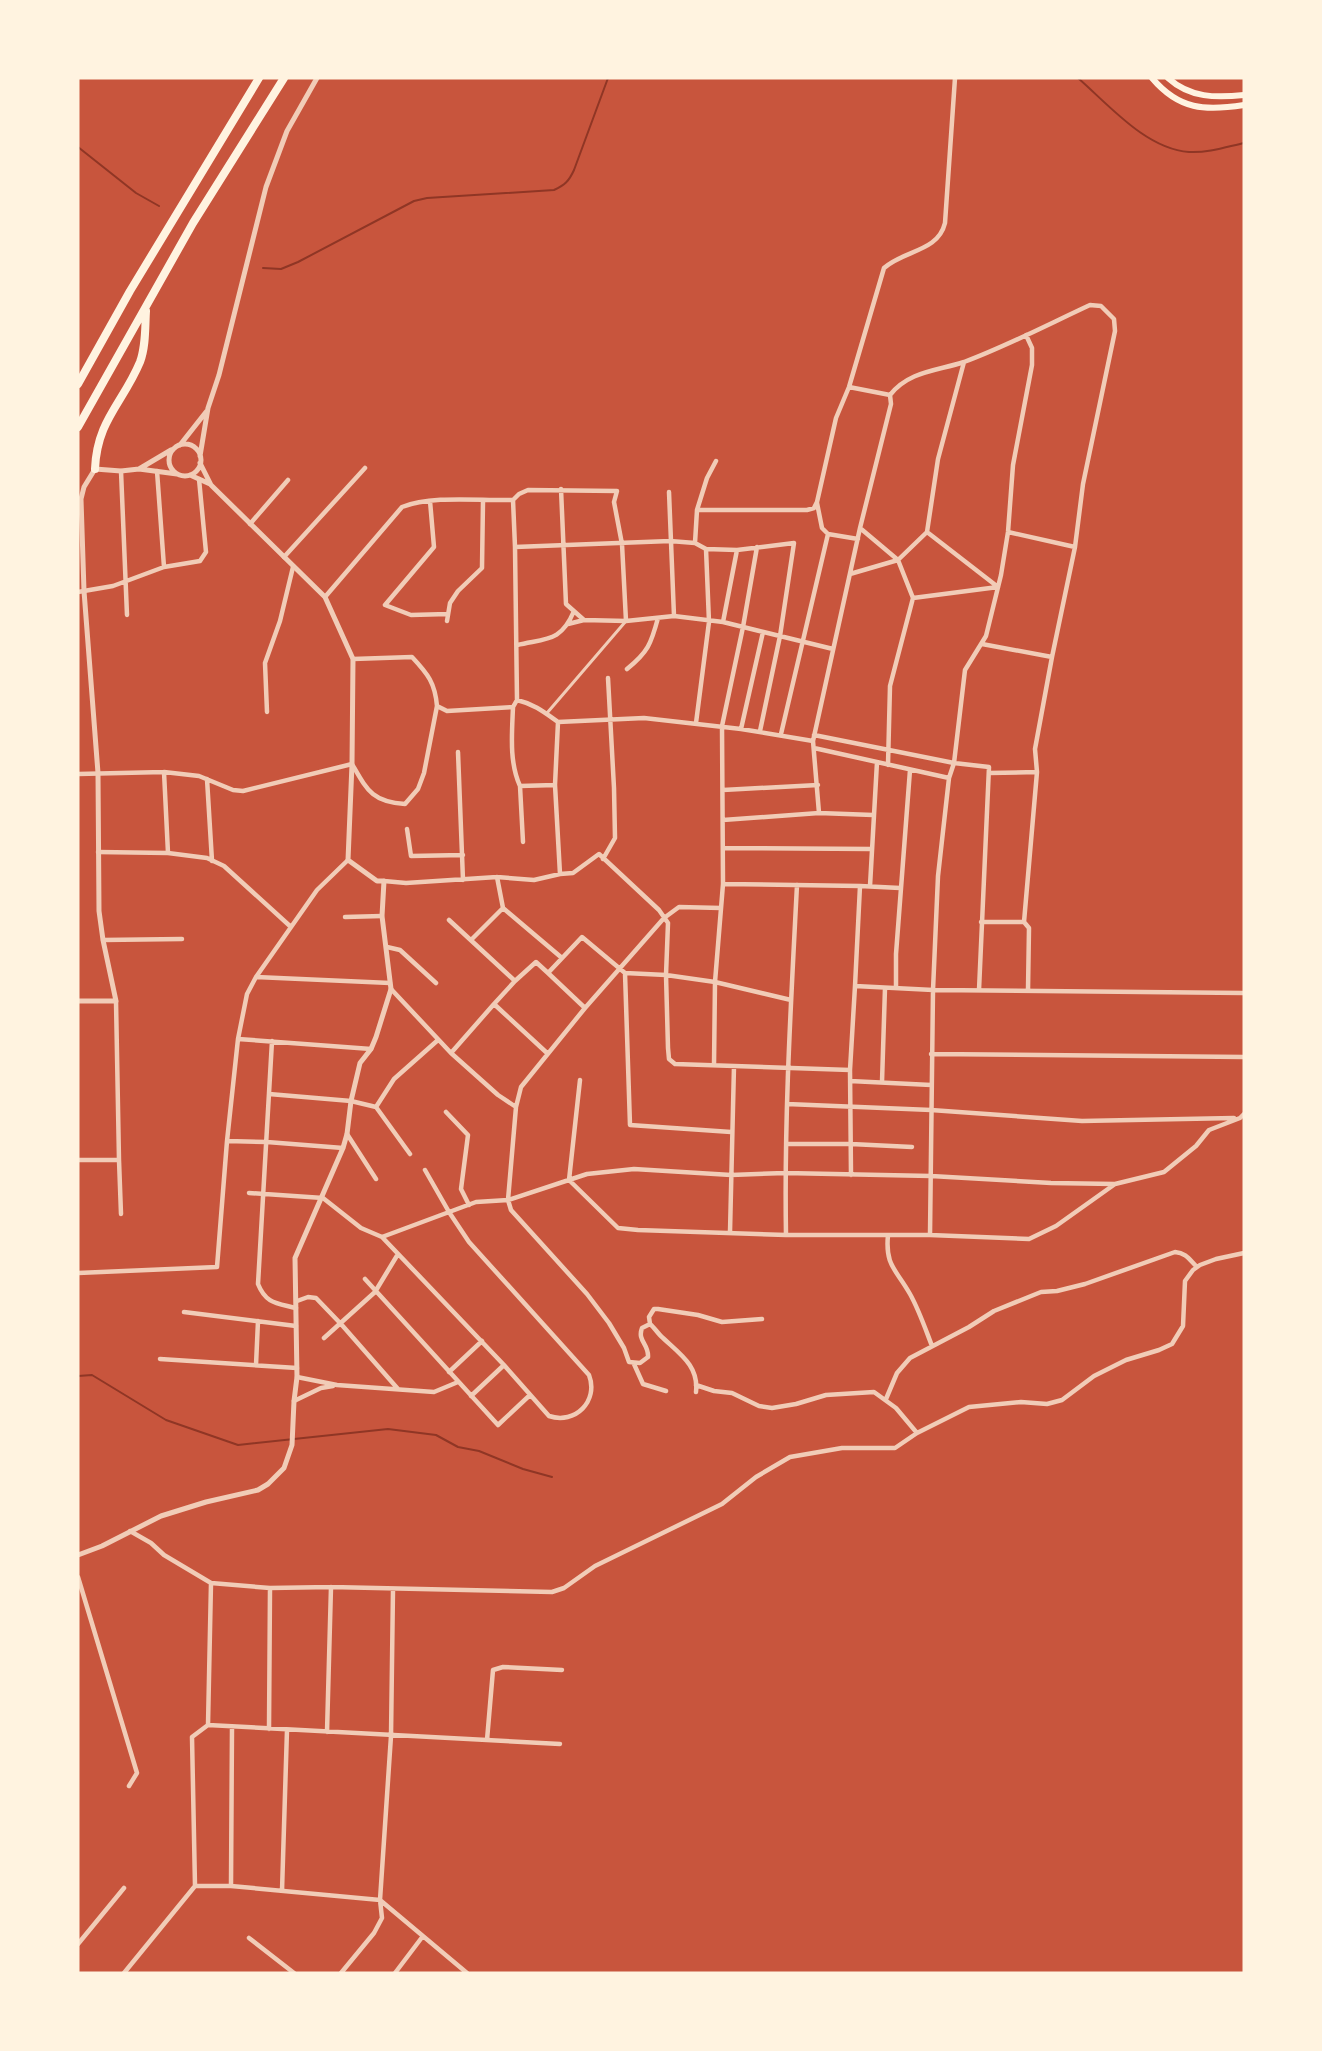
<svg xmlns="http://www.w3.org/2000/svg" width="1322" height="2051" font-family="Quicksand,sans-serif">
<rect width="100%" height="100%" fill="#c8553d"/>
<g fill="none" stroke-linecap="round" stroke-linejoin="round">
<path stroke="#8f3625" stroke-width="2" d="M1078 78C1109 105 1146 149 1189 152 1208 153 1226 147 1244 143
M78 147 136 193 159 206
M263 268 281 269 298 262 414 201 427 198 554 190C565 185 569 181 574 170L608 78
M78 1376 92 1375 166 1420 238 1445 388 1429 436 1435 458 1447 479 1451 523 1469 552 1477"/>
<path stroke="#f1ccb7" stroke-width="3" d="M547 713 626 621"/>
<path stroke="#f1ccb7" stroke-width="4.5" d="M849 387 890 395C909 371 937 371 964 362 1007 346 1049 324 1090 305L1101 306 1114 319 1115 331 1083 484 1075 547 1052 657 982 644
M890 395 891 404 860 528 898 560
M121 471 127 615
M157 471 164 567
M561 489 566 604 584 620 626 621 674 616 723 622 833 649
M669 492 674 616
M513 500 519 494 528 490 617 491 614 502 622 544 626 621
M430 501 434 547 385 605 411 615 448 614
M697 510 707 478 716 461
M250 524 288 480
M927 532 998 587
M1008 532 1075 547
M828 534 858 539
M695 543 697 510H807L814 508 817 502 836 418 849 387 884 268C904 250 938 252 945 223L955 78
M284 557 365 468
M850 574 898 560
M78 592 113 586 164 567 200 561 206 552 199 479
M325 597 402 507C433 495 479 501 513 500L515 547
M913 598 998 587
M447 621 450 603 458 591 482 568 483 501
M723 622 737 550
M568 624 584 620
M517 645C547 638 561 642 574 611
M353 659 412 657C428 674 435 683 437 706L447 711 513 707 517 700C534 704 544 712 558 722L644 718 741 729 813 741
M627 669C648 652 651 644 658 618
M517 700 515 547 670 541 695 543 706 549 737 550 794 543 780 636 760 731
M513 707C512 733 509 762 520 786
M267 712 265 663 280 621 293 567
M558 722 555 785 560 874
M696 723 709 622 706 549
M741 729 763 632
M781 734 828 534 822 528 817 503
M814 735 954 763 989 767 979 990
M814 748 949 778
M458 752 463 880
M888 765 890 686 913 598 898 560 927 532 938 459 964 362
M989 773 1037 772
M78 774 164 772
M207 779 212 861
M723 790 818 785
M819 813 813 741 860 528
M723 820 819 813 873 815
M407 829 411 856 463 855
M523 842 520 786 555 785
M723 848 871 849
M98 852 168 853 207 858 224 866 291 927
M168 853 164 772 199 776 233 790 243 791 352 764C367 790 372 802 405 804L418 789 424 773 437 706
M603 859 615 838 614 788 608 678
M384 881 406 883 497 877 534 880 560 874 573 873 599 854 659 910 668 923 666 975 668 1048 669 1059 675 1064 850 1070 855 986 933 990 1244 993
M723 884 860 886 855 986
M860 886 900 888
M870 886 877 762
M503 908 562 958
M345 917 382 916
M449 920 515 981
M981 922H1024L1037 772 1035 749 1052 657
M1024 922 1029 928 1028 990
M103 940 182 939
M471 940 503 908 497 877
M387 947 400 950 436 983
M625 973 630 1125 731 1132
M256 977 390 983
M896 988V954L910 770
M391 989 451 1053 498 1095 516 1107
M494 1004 515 981 536 962 548 973
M585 1008 548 973 582 937 625 973 666 975 715 982 723 884 722 726 743 627 757 547
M238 1039 371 1049
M272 1041 258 1284C266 1304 277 1303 296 1308
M451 1053 494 1004 547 1053
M931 1054 1244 1057
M714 1065 715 982 791 1000
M850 1070 851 1175
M580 1080 569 1180 618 1228 638 1230 786 1235H930L1029 1239 1056 1226 1115 1184 1164 1172 1196 1146 1209 1130 1240 1118 1244 1114
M850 1081 931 1085
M882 1082 885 988
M269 1094 351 1101 376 1107 394 1079 438 1040
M787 1104 931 1110 1082 1121 1234 1118
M376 1107 410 1154
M446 1112 468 1135 461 1189 469 1205
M347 1134 376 1179
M227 1141 267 1142 343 1148
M787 1144H851L912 1147
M78 1160H119L116 1001
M119 1160 121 1214
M249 1193 323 1198 361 1228 382 1237 476 1202 508 1200 587 1174 634 1169 731 1175 785 1173 931 1176 1051 1183 1115 1184
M730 1232 734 1066
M786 1235C784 1118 791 1002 797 885
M888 1235C885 1266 896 1269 910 1294 919 1310 925 1328 932 1346
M930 1235 933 990 938 876 949 778 954 763 965 670 986 636 1001 575 1008 532 1013 465 1032 365V348L1026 335
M382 1237 504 1365 549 1416C575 1425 599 1401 589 1375L469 1242 449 1212 425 1170
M78 1273 217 1267 227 1141 238 1039 247 994 256 977 317 890 348 860
M365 1279 498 1425 530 1395
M297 1301 308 1297 316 1298 341 1324 398 1389
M184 1312 296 1326
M650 1324 649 1317 654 1309H658L698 1315 722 1322 762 1319
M324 1338 375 1292 398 1254
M160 1359 297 1368
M634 1364 643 1384 666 1391
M256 1365 258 1321
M449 1372 482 1341
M297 1377 337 1385 434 1392 458 1382
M696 1385 714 1391 732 1393 759 1406 772 1408 796 1404 826 1395 874 1392 896 1408 917 1433
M696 1392C699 1366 680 1354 663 1338 658 1334 655 1328 650 1324L642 1328C637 1341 649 1344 648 1357L640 1363 629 1362 624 1348 609 1323 587 1294 511 1210 508 1200 516 1107 521 1087 585 1008 664 918 679 907 721 908
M471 1396 504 1365
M886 1399 897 1373 910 1358 969 1327 994 1311 1041 1292 1057 1291 1085 1284 1175 1252C1186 1253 1189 1259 1197 1267
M294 1401 321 1388 333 1386
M130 1531 151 1543 164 1555 211 1583 270 1588 331 1587 552 1592 564 1588 595 1566 722 1504 756 1477 790 1457 842 1448H895L917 1433 969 1407 1021 1402 1047 1404 1062 1400 1094 1376 1126 1360 1159 1350 1172 1344 1183 1326 1185 1281 1193 1270 1200 1265 1216 1259 1244 1253
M78 1577 137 1773 129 1786
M208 1725 560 1744
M269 1729 270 1588
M327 1732 331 1587
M487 1740 493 1670 503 1667 562 1670
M195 1886H231L380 1900 467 1973
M231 1886 232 1727
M282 1891 287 1730
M249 1938 294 1973
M78 1944 124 1888
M124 1973 195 1886 192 1737 208 1725 211 1583
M341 1973 374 1933 382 1918 380 1900 391 1736 393 1589
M395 1973 423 1936"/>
<path stroke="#f1ccb7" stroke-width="5" d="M169 460a16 16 0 1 1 32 0a16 16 0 1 1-32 0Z
M180 445 206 412
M200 456 208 408 219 375 266 187 287 131 317 78
M139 469 171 450
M190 475 210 484
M78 1001H116L103 940 99 911 98 773 84 591 81 499 84 487 95 469 121 471 139 469 177 474
M78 1555 102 1546 161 1516 206 1502 258 1490 268 1484 284 1468 292 1445 294 1401 297 1377 295 1258 343 1148 347 1134 351 1101 360 1063 371 1049 376 1037 391 989 382 916 384 881H377L348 860 352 764 353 659 325 597 211 485 200 463"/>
<path stroke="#fff3e0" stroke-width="6" d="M1152 78C1179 110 1205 111 1244 105
M1168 78C1190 98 1216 98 1244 95"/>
<path stroke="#fff3e0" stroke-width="8" d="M78 384 130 291 259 78
M78 427 193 223 284 78
M95 469C97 420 123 403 140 362 146 346 145 327 146 311"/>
</g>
<rect width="1322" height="2051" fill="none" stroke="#fff3e0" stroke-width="159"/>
</svg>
